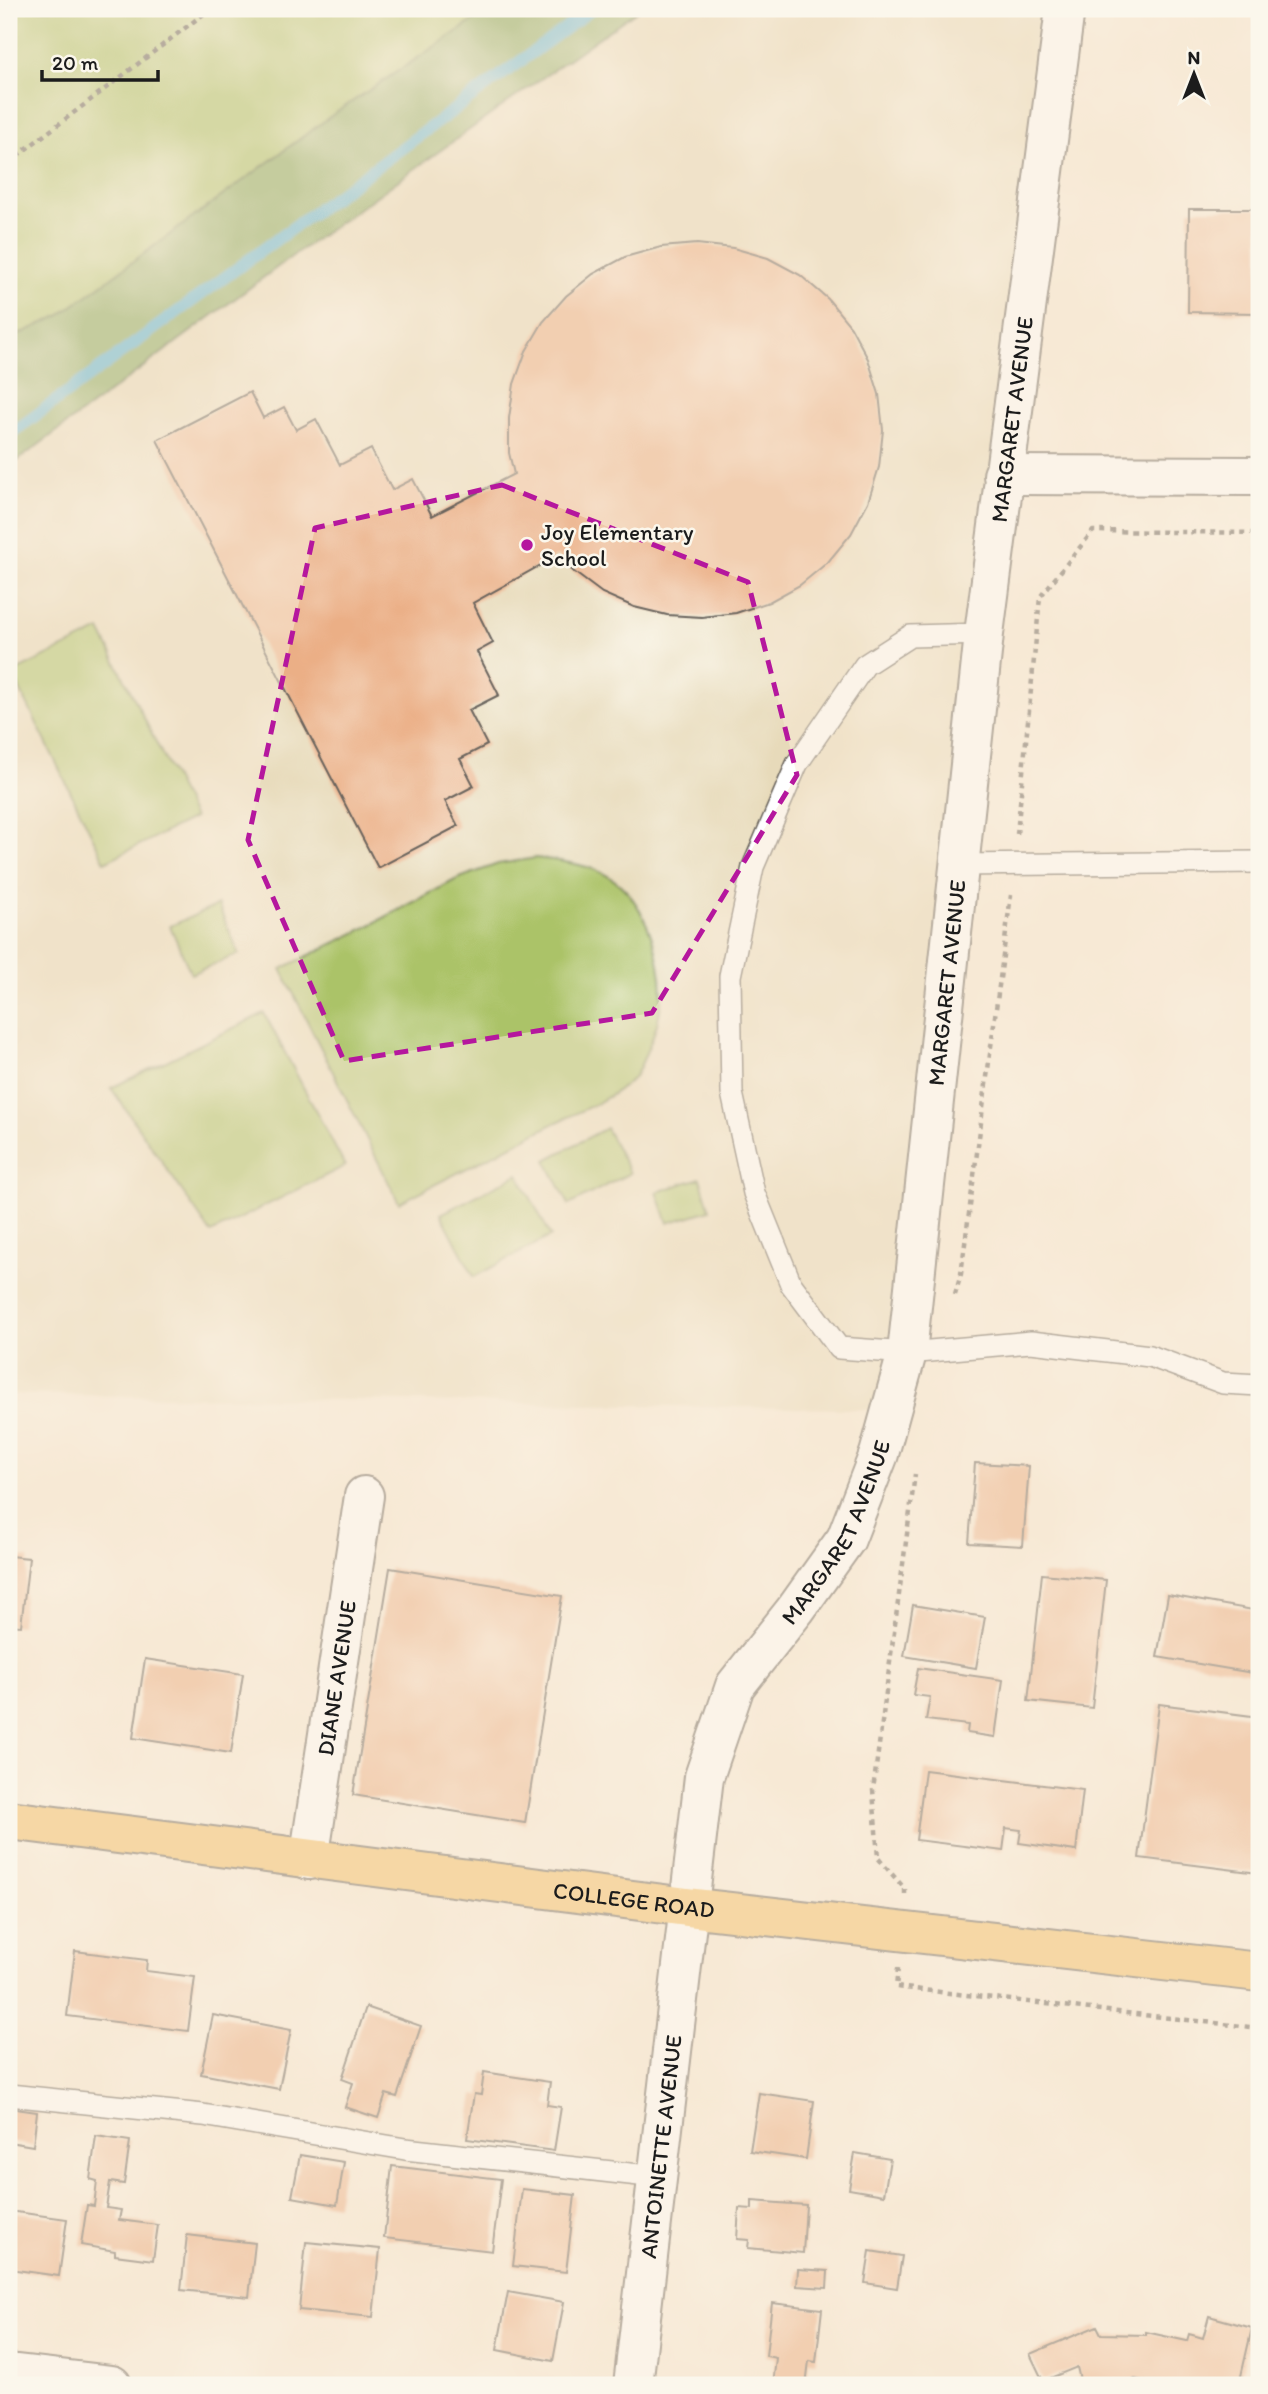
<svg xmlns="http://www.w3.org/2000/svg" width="1268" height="2394" font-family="Itim,sans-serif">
<rect width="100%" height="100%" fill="#fbf7ec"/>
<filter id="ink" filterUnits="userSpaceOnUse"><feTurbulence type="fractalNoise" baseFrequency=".0143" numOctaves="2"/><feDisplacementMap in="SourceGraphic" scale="14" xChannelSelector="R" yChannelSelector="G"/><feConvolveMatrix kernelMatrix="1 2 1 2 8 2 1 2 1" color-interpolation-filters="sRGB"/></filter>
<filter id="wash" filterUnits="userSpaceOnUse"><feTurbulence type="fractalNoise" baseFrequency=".00686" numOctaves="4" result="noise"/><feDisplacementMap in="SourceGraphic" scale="28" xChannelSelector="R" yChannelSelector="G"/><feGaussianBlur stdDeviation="1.57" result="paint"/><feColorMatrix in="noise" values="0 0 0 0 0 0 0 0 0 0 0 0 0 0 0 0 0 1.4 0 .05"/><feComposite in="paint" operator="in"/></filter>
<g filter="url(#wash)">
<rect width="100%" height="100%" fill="#f7e9d5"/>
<path fill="#e7daba" d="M592 9H1065L900 1410 9 1394V435Z"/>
<path fill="#abc368" stroke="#647042" stroke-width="2" d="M9 9H492L9 353Z
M100 630 194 818 105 862 12 673Z
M536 858C597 865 628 873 651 935 666 978 666 1011 646 1053 643 1060 639 1071 634 1077 616 1097 576 1113 551 1125 500 1151 450 1177 399 1203L281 969 361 930 457 879 498 864Z
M218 905 239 954 191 974 170 926Z
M264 1013 345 1166 211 1233 111 1088Z
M606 1128 630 1173 569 1205 546 1160Z
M518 1174 551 1236 474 1277 441 1214Z
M700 1178 710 1210 668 1223 657 1192Z"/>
<path fill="#88a95c" stroke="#52623c" stroke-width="2" d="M491 9H639L298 252 9 467V339L59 316 335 113Z"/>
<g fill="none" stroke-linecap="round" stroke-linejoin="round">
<path stroke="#58b3d5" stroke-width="12" d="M9 435 592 9"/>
</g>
<g id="blocks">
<path fill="#ebaf86" d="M1189 209H1259V313L1188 312Z
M697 244 733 248 768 258 800 275 828 299 851 327 868 359 879 394 883 430 879 467 868 502 851 534 828 562 800 585 769 602 736 613 702 617 667 615 634 607 602 593 574 572 557 556 473 603 493 643 477 652 499 695 469 710 487 745 460 759 474 786 445 801 458 826 378 868 157 440 250 392 263 418 284 407 296 430 316 419 340 465 371 449 392 490 413 479 432 516 514 474 509 453V418L514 384 526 351 543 322 566 296 593 274 625 257 661 247Z
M975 1463 1029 1466 1023 1546 969 1543Z
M9 1556 29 1558 21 1626 9 1625Z
M390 1568 562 1596 525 1823 353 1795Z
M1042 1574 1106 1580 1092 1708 1028 1701Z
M1168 1595 1259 1611V1674L1157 1657Z
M913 1605 985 1617 976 1668 904 1656Z
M145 1659 243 1674 231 1753 133 1738Z
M918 1668 1003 1680 995 1737 967 1733 968 1725 926 1720 930 1697 913 1695Z
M1159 1704 1259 1717V1873L1139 1858Z
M925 1770 1083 1790 1076 1851 1019 1843 1021 1830 1006 1828 1003 1851 916 1840Z
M75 1951 147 1960 146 1971 195 1977 188 2031 67 2016Z
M366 2007 421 2026 397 2097 386 2094 378 2118 345 2107 353 2083 342 2079Z
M213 2015 291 2030 279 2089 201 2074Z
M484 2072 550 2082 547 2105 561 2107 554 2151 467 2139 474 2094 481 2095Z
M759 2093 814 2101 806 2159 750 2151Z
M9 2108 37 2112 33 2146 9 2142Z
M96 2136 130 2141 124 2184 110 2182 106 2208 121 2210 119 2220 158 2225 153 2260 115 2255V2251L81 2245 87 2205 94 2206 97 2181 90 2179Z
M855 2153 890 2159 884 2195 849 2189Z
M300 2155 344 2162 337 2205 292 2197Z
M392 2166 501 2179 492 2251 384 2238Z
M522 2189 575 2195 566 2272 513 2266Z
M752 2201 806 2205 803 2253 748 2248 749 2240 737 2239 739 2208 752 2209Z
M9 2211 67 2219 59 2276 9 2269Z
M187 2235 255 2243 249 2297 181 2290Z
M306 2242 380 2249 373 2317 299 2310Z
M870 2251 902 2256 897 2288 865 2283Z
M798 2269 828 2271 827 2288 797 2286Z
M508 2292 564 2302 553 2361 497 2350Z
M772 2303 822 2309 816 2362 809 2361 806 2385H773L776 2358 766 2356Z
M1209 2316 1252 2328 1239 2385H1159L1135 2379 1124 2385H1093L1091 2380 1081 2384 1077 2367 1043 2381 1030 2354 1097 2326 1101 2334 1146 2335V2332L1187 2341 1189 2334 1203 2338Z"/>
</g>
</g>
<g filter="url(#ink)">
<use href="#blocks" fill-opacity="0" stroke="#69645d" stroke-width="2"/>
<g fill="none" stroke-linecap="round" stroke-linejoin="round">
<g stroke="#69645d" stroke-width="24">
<path id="service" d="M984 634 910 636 865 665 797 764 753 867 730 976 732 1093 754 1193 791 1284 839 1348 907 1353 1031 1342 1150 1356 1223 1383 1259 1385
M959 865 1259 862
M9 2095 203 2115 405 2149 657 2177"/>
</g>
<g stroke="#69645d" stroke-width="42">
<g id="minor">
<path d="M1003 475 1259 476"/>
<path id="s1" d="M309 1860 364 1496"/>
<path d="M9 2373 112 2385"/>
<path id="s2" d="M633 2385 704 1777 735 1686 796 1609 846 1539 879 1454 907 1353 984 634 1065 9"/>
</g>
</g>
<g stroke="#69645d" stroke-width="42">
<g id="primary">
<path id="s3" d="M9 1820 687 1907 1259 1972"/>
</g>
</g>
<path stroke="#69645d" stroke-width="4.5" stroke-dasharray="5 5" stroke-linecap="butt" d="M9 162 210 9
M1017 834 1040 597 1093 531 1259 533
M955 1295 961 1274 1011 895
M905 1894V1889L878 1858 873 1790 915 1474
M898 1968 896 1987 1259 2028"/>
<use href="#service" stroke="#fff" stroke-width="21"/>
<use href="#minor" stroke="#fff" stroke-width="38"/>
<use href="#primary" stroke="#f3c26a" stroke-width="38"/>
</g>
</g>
<path d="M0 0H1268V2394H0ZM502 485 748 582 797 775 652 1013 344 1061 248 840 315 528Z" fill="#f7e9d5" fill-opacity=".55" fill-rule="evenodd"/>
<path fill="none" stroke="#b5179e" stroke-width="5" stroke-dasharray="14 9" stroke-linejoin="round" d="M502 485 748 582 797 775 652 1013 344 1061 248 840 315 528Z"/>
<circle fill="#b5179e" stroke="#fbf7ec" stroke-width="2.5" cx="527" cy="545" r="7"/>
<g text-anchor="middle" stroke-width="5" stroke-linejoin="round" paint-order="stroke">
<g font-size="23" fill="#1c1c1c" stroke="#fbf7ec">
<text dy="8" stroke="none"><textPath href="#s2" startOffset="2028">MARGARET AVENUE</textPath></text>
<text dy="8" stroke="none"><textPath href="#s2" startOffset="1461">MARGARET AVENUE</textPath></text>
<text dy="8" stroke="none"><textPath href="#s2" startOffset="894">MARGARET AVENUE</textPath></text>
<text dy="8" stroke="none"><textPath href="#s1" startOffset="184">DIANE AVENUE</textPath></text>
<text dy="8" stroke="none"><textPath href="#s3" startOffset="630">COLLEGE ROAD</textPath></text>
<text dy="8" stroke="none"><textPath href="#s2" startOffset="240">ANTOINETTE AVENUE</textPath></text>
</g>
<g font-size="23" fill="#1c1c1c" stroke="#fbf7ec" text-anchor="start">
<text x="541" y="540">Joy Elementary<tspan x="541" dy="26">School</tspan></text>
</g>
</g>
<rect width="1268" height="2394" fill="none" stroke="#fbf7ec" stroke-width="35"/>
<g transform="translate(1194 74)" stroke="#fbf7ec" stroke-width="5" paint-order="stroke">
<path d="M0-5L12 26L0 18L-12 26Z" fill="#1c1c1c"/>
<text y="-10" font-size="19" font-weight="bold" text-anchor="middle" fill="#1c1c1c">N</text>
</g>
<path d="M42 70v10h116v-10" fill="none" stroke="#1c1c1c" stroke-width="3.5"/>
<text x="52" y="70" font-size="21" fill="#1c1c1c" stroke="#fbf7ec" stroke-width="5" paint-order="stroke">20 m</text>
</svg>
